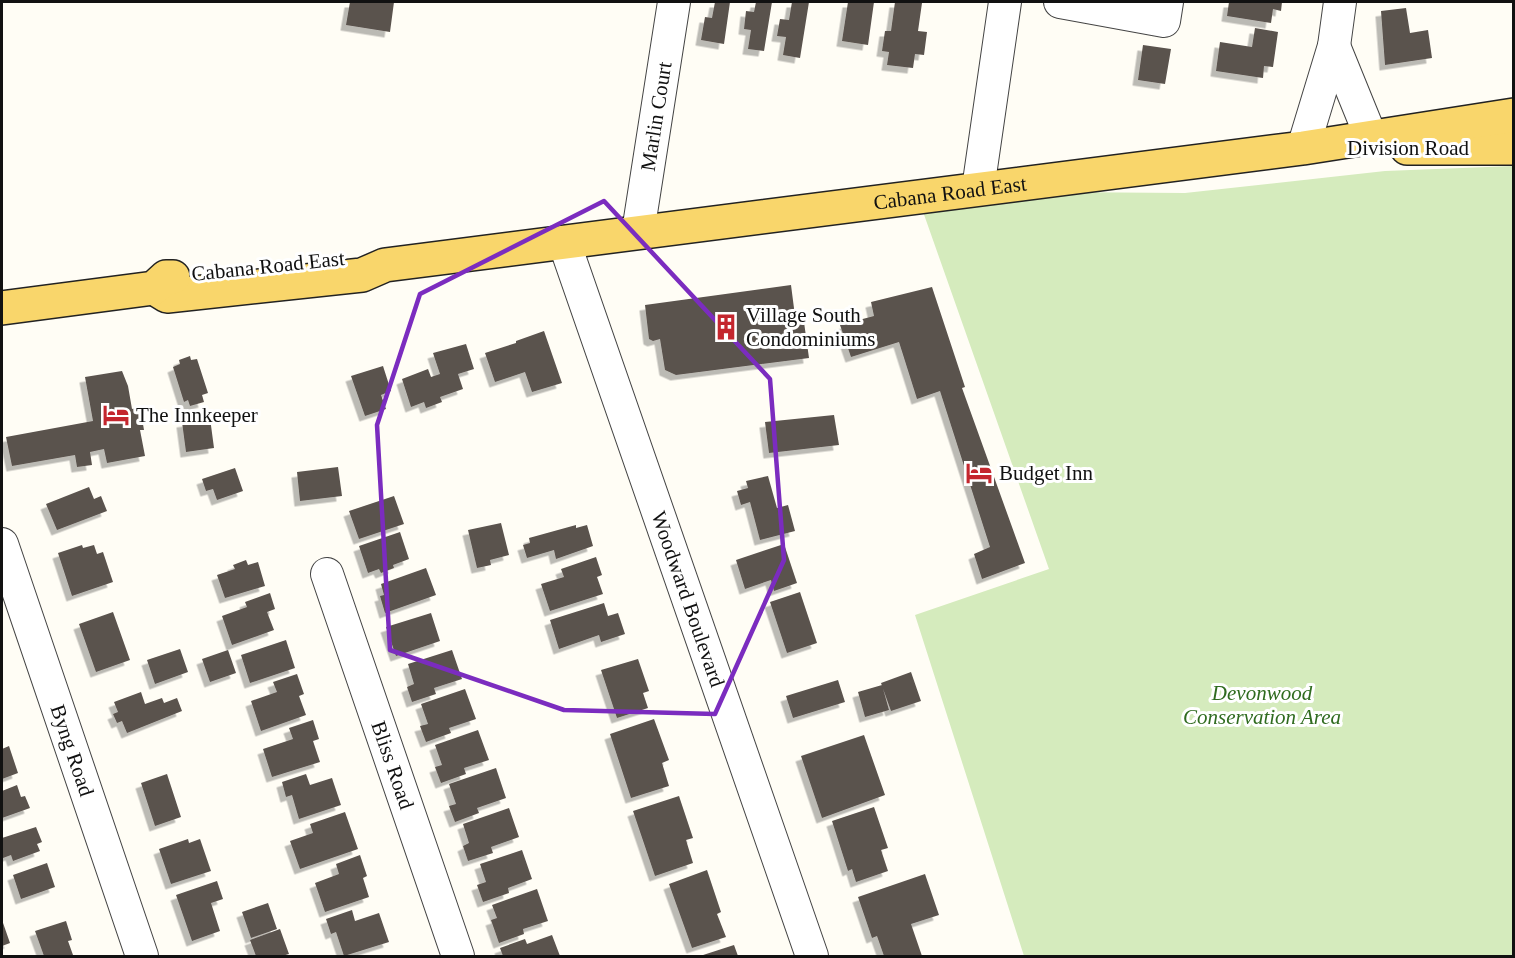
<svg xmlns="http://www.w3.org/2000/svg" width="1515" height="958" font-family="'Times New Roman',serif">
<defs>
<filter id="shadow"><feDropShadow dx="-5.5" dy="5.5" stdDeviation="0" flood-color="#0004"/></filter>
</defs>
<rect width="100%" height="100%" fill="#fffdf5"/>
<path fill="#d5ebbd" d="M1513 166V956H1024L915 615 1049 569 921 206 1053 192 1185 193 1385 171Z"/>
<path fill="#5a524d" filter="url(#shadow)" d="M350 2H394L390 32 346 25Z
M715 2H730L724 44 701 40 705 17 712 18Z
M756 2H772L764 51 748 49 751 30 744 29 746 11 754 12Z
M792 2H809L800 58 783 55 786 37 777 36 780 19 789 20Z
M848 2H874L868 45 842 41Z
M895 2 922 3 918 31 927 32 924 55 915 54 913 68 887 65 889 52 882 51 885 31H891Z
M1229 2H1282L1281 11 1273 9 1271 23 1227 16Z
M1406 8 1410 33 1428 30 1432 58 1385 65 1381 11Z
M1255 28 1278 32 1273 67 1264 66 1263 78 1216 71 1220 42 1252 47Z
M1143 45 1171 49 1165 84 1138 80Z
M791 285 795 316 803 315 809 358 676 375 665 370 660 339 653 341 649 339 645 305Z
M932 287 965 387 962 388 1025 563 982 579 974 554 990 547 940 391 917 399 899 342 851 357 840 325 874 316 871 302Z
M544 331 562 383 532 392 525 372 495 382 485 353 516 343V341Z
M466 344 474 369 458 374 463 389 440 397 442 402 426 408 424 402 411 407 402 379 428 369 431 377 440 374 433 353Z
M190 356 191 360 197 359 208 393 202 395 204 402 190 406 188 400 184 402 173 367 180 364 179 360Z
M383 366 391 391 381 395 386 409 365 416 351 376Z
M122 371 128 386 132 409 140 407 144 430H140L145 456 107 463 104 449 90 452 92 465 77 467 75 455 12 466 6 437 93 421 85 377Z
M834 415 839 445 769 453 765 422Z
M210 418 214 448 186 452 182 422Z
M338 467 342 496 300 501 297 472Z
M235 468 243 491 217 500 213 489 206 491 202 479Z
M768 476 777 508 788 505 795 531 760 540 750 502 741 505 737 491 748 488 746 481Z
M89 487 94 499 101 496 107 511 57 530 46 504Z
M394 496 404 524 359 539 349 511Z
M501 523 509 555 490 560 491 565 477 568 468 530Z
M576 525V528L587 525 593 546 556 559 554 550 527 558 523 545 530 543 529 538Z
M400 532 409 559 393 565 394 568 381 573 379 569 368 573 359 546Z
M784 544 797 583 774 591 771 580 745 589 736 560Z
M82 545 83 548 94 545 97 554 103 552 113 582 72 596 58 553Z
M596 557 602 575 597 577 603 594 550 611 541 584 564 577 561 569Z
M246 560 248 565 258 562 265 586 225 598 217 575 235 569 233 565Z
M426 568 436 595 385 613 380 596 384 595 381 584Z
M800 592 817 643 787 653 770 602Z
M270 593 275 609 267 612 274 630 232 645 222 616 247 607 245 602Z
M604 603 608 616 618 613 625 634 601 642 599 635 559 649 550 620Z
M113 612 130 660 96 672 79 624Z
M431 613 440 641 396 656 386 627Z
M286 640 295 668 250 683 241 655Z
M180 649 188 672 155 684 147 660Z
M228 650 236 673 210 682 202 659Z
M452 650 462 679 434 688 436 694 412 702 407 687 414 684 408 664Z
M638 659 649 691 643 693 648 708 617 718 601 670Z
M911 672 921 701 891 711 881 683Z
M297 674 304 694 299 696 306 715 261 731 251 701 277 692 273 682Z
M838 680 845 702 793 718 786 696Z
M882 685 889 710 865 717 858 692Z
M465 689 476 719 449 728 451 733 426 742 420 726 428 724 421 704Z
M141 692 145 704 162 698 164 703 177 698 182 711 127 733 122 721 117 723 113 714 118 712 114 702Z
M654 719 669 760 662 763 669 786 631 798 610 734Z
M313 720 319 739 313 741 320 762 272 777 263 749 293 739 289 728Z
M478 730 489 760 464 768 466 774 441 783 435 767 442 765 435 745Z
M864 735 885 795 822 818 801 756Z
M9 746 18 773 2 779V749Z
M496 768 506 798 477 808 479 813 455 822 449 806 456 804 449 784Z
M167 774 181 817 155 826 141 783Z
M306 774 310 785 332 778 341 805 299 819 292 795 286 797 282 782Z
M17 785 21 797 25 796 30 808 2 818V791Z
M679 796 693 838 686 840 693 863 655 876 633 811Z
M874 807 888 848 881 850 888 871 856 882 852 869 848 871 832 821Z
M509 808 519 837 491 847 493 853 468 861 463 846 469 843 463 824Z
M345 812 358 849 300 869 290 841 313 833 310 824Z
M36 827 42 842 37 844 40 851 13 861 11 855 3 858 2 838Z
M188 839 189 843 200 839 211 871 171 884 159 849Z
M522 850 532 879 508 888 509 893 483 902 477 885 486 882 480 864Z
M360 855 367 876 363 878 369 897 325 912 315 883 339 874 336 864Z
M47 863 55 887 21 899 13 875Z
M707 870 721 912 717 914 726 937 692 948 669 884Z
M925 874 939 915 911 924 922 956H884L877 936 872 938 858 897Z
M217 881 223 899 211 903 220 931 192 941 176 895Z
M537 889 548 921 523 929 524 934 499 943 491 920 497 918 492 905Z
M268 903 277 929 251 938 242 912Z
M352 910 355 921 379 913 389 942 344 956 336 932 331 934 326 919Z
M2 920 10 943 2 946Z
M66 921 72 940 68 941 73 955 44 956 35 931Z
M280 929 289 954 282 956H256L250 940Z
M552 935 560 956H503L500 948 525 939 527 944Z
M734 945 738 956H700Z"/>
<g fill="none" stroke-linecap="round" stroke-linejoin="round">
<g stroke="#444" stroke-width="34">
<g id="minor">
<path d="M1060 2 1164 21 1167 2"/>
<path d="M1334 46 1371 137"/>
<path d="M1303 148 1334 46 1340 2"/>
<path d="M978 189 1005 2"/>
<path id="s1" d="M638 232 674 2"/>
<path id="s2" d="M564 242 812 956"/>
<path id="s3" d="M2 544 142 956"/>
<path id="s4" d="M327 574 458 956"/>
</g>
</g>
<g stroke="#222" stroke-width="36">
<g id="major">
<path d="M1407 148H1514"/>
<path id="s5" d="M154 288 167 296 362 275 385 265 1303 148 1514 115"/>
<path d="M2 308 154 288 166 277H173"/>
</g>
</g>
<use href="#minor" stroke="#fff" stroke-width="32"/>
<use href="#major" stroke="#f9d66b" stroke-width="33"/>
</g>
<path fill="none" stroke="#7b2cbf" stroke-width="4.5" stroke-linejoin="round" d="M604 201 770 379 784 560 715 714 564 710 390 650 377 425 420 294Z"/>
<defs>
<g id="building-bare" transform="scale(2.07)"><path d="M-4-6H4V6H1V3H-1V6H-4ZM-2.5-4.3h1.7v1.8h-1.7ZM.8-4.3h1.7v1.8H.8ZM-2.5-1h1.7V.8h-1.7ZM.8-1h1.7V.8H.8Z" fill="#c4262e" stroke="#fff" stroke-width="2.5" paint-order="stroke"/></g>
<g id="hotel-bare" transform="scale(2.07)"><path d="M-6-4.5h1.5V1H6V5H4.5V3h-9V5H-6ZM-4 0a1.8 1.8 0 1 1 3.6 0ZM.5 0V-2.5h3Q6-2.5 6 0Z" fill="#c4262e" stroke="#fff" stroke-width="2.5" paint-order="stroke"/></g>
</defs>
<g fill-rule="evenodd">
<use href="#building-bare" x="726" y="327"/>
<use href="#hotel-bare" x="116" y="415"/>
<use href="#hotel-bare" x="979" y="473"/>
</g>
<g text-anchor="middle" stroke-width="6" stroke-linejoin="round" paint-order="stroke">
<g font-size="21" fill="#111" stroke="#fff">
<text dy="7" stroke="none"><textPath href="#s1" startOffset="117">Marlin Court</textPath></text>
<text x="1408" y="155">Division Road</text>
<text dy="7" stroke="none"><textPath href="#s5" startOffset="806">Cabana Road East</textPath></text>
<text transform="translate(268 266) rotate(-6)" y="7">Cabana Road East</text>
<text dy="7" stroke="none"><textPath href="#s2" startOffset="378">Woodward Boulevard</textPath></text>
<text dy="7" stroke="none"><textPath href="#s3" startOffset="218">Byng Road</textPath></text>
<text dy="7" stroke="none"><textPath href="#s4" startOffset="202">Bliss Road</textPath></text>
</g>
<g font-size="21" fill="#111" stroke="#fff" text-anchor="start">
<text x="746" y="322">Village South<tspan x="746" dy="24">Condominiums</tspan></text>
<text x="136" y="422">The Innkeeper</text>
<text x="999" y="480">Budget Inn</text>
</g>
<g font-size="21" font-style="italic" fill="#2f6b1f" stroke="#fff">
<text x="1262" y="700">Devonwood<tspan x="1262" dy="24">Conservation Area</tspan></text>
</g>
</g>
<rect width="1515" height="958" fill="none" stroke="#111111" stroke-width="6"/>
</svg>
